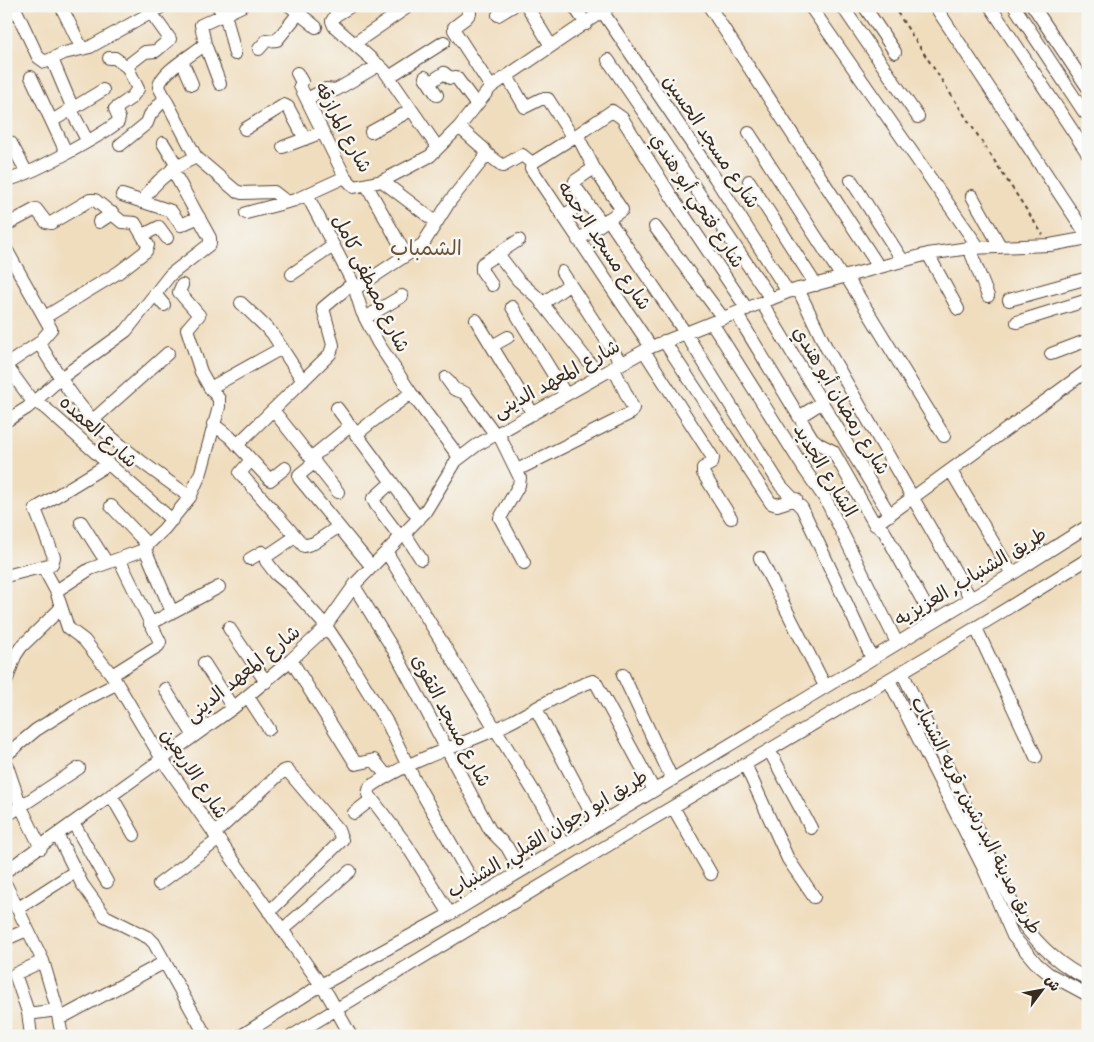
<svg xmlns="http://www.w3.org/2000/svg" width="1094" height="1042" font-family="Sriracha,'Playpen Sans Arabic',sans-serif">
<rect width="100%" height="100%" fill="#f6f6f2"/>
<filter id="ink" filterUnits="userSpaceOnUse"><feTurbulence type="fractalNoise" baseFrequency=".02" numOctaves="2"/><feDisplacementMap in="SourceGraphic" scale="10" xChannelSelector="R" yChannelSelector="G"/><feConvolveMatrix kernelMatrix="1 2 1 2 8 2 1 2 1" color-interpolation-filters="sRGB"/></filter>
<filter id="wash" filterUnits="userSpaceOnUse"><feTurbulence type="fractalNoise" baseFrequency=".0096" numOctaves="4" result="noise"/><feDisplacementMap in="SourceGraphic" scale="20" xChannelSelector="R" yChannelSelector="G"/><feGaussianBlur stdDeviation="1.12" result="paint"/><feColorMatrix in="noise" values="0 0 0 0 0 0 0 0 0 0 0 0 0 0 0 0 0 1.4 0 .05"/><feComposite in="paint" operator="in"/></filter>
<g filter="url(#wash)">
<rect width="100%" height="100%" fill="#f0ddbe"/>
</g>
<g filter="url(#ink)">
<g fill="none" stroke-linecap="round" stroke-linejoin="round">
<g stroke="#564536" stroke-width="14">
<path id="minor" d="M14 6 38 57 45 62 64 53 90 47 163 6
M61 6 82 49
M218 6 227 21 235 54
M242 6 201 25 205 44C194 54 160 72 159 87L196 157 236 191 242 193 274 192 287 202
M290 6 316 27
M332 6 337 13 332 21 334 26 384 70 438 148
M466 6 470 13 466 18 454 27V30L491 87
M527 6 551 46
M574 6 586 24
M709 6 879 267
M810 6 979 248
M842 6 918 117
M864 6 895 52
M935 6 1088 237
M990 6 1088 154
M1014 6 1084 112 1088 114
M1033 6 1088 88
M602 11 715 178 788 292
M336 15 351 6
M498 15 513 6
M355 43 409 6
M205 44 220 84
M259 49 266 41 277 40 298 14
M109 58H115L127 67
M52 59 73 109
M608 60 771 299
M182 61 192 84
M297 73 302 82 300 86 345 177 354 187 382 181 430 156 459 127 491 87 610 6
M507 76 525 107 541 99H548L573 138
M31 77 66 152
M389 77 444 42
M425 77 437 95
M429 83 444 73 450 78 456 77 476 104
M307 99 326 89 336 90 379 65
M71 110 87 140
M52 121 103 90
M245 129 284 105 288 107 305 139
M371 132 411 110
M749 133 842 277
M6 140 11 143 27 173
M163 143 177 166
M120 145 147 123 150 115 165 98
M283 147 323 132
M486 153 503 166 522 155 532 163
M532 163 531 168 651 347
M532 163 577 135
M6 180C25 178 102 135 118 122L119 118 115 109 131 98 138 89 127 66 145 52 156 51 170 39 152 14
M851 180 903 261
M382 181 436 222
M749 181 816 285
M367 186 406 255
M122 195 171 211 181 225 199 217
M307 195 353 283 362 312 378 343 411 393 459 457
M972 196 1000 246
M142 202C156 179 173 168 196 157
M246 213 295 200 345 177
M563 216 586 201
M608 219 686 334 781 486 802 508 872 658
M99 222 113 213
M602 223 574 185 575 181 594 168 577 135 612 111 622 118 675 202 747 309
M6 225 36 209 46 222 51 223 90 200H95L122 222 135 223 148 245 146 251 119 272 45 317
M655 227 723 318
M143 235 159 227 167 238
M578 240 622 210 594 168
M969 248 988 296
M6 249 51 329 39 343 6 365
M498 254 518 280 538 298 599 375
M928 254 958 309
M562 272 621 363
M292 274 333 246
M846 276 944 436
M182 285 179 292 199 315 187 329 201 372 210 388 282 348
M492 285 482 271V264L519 240
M355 289 423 244 450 201 485 157 486 153 484 149 459 127
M798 289 826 347 971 599
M155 294 164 305
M1009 300 1088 278
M241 303 272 333 303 381
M762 303 890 515
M542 304 570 284
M512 307 566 395
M736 313 812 438 819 444 833 451 874 523 884 531 934 621
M365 318 402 296
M476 320 533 414
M1017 322 1088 300
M712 323 805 470 826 500 897 643
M664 341 771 503 777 505 796 499
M39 343C56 370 71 398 94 421 123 450 157 473 190 497
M492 346 508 337
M644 351 713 458 712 463 703 468V473L731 518
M1051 354 1088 340
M6 365 30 398 44 407 172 520
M446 378 454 389 465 393 495 434
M337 408 419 519
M273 410 338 492
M799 417 821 403
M93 420 168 353
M6 421 27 408 61 378 126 331 170 275 210 244V238L172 169
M213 424 230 437 270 480 285 468
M498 433 520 478 519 485 500 518 524 563
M356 435C373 419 392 408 411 393
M237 445 330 354 333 345 323 308 353 283
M312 457 350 426
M251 460 240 473 304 546 314 543 338 527
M315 462 299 475V478L372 567
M517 470 631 413 633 408 613 367
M951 471 1012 574
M392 482 373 499 376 505 401 538
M111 506 148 545
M81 522 107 563
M875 525 1088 370
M405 534 421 559
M295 537 267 556 266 561 276 574 288 584 326 626 348 659 388 724 414 779 480 894
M145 549 172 612
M387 553 544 808 563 844
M760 558 825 686
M250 559 262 552 267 556
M43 567 56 591 68 628 84 640 112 675 162 759 328 995 351 1036
M6 576 52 564 54 557 35 509 107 465
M354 586 396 654 490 830 507 847 520 870
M56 591 90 569 141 551 164 529 190 497 201 472 219 407V399L210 388
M150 624 219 587
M229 628 266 682
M976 628 1036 757
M291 660 356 764 374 760 386 775
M204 663 233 708
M902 672 1021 921C1039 946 1060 966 1088 979
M112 675 158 646 160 642 119 559
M623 675 672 779
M889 680 983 867 1013 936 1036 963 1049 974 1088 995
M6 682 15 656 21 647 61 608
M165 689 194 736
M248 697 269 729
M536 709 597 824
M769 750 811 828
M6 755 36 730 79 703 116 684
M6 763 21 807 41 848
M745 764 788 859 814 897
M111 795 134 835
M673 807 711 874
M354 813 372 799
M6 816 79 768
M74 824 107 882
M214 834 283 771 287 770 338 830 342 840 269 912
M58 836 82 884 105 916 149 938 154 943 206 1036
M6 871 233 708 291 660 322 631 356 583 425 512 456 461 477 445 651 347 788 292 928 254 969 248 1050 245 1088 238
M159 884 218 840
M6 885 43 961 56 1005 62 1036
M17 909 76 871
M450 914 406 844 368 794 370 787C409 760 454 748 496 729 528 715 559 692 593 681L596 683 654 790
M282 930 350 871
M6 939 27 930
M28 1014 57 1010
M59 1019 165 962
M31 1036 28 1012 15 974 43 961
M241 1036 321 985 450 914 1012 574 1088 526
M292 1036 615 841 954 641 1088 559"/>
</g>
<path stroke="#564536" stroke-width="2" stroke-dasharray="4 4" stroke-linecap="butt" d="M893 6 1043 235"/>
<use href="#minor" stroke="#fff" stroke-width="12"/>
</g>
</g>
<g text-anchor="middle" stroke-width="5" stroke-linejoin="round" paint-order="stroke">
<g font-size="19" fill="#3b2a1e" stroke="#f6f6f2">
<text transform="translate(344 127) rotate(62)" y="7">شارع المرازقه</text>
<text transform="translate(712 141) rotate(56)" y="7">شارع مسجد الحسين</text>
<text transform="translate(698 200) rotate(57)" y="7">شارع فتحي أبو هندي</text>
<text transform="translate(605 245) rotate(56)" y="7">شارع مسجد الرحمه</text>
<text transform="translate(372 283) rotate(64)" y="7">شارع مصطفى كامل</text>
<text transform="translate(556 378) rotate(-29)" y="7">شارع المعهد الدينى</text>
<text transform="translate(842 400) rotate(59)" y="7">شارع رمضان أبو هندي</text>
<text transform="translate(99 431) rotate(42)" y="7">شارع العمده</text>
<text transform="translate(826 470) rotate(59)" y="7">الشارع الجديد</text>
<text transform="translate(970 576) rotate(-31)" y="7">طريق الشنباب, العزيزيه</text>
<text transform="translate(242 673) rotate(-39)" y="7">شارع المعهد الدينى</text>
<text transform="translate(452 720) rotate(62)" y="7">شارع مسجد التقوى</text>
<text transform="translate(195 773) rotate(56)" y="7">شارع الاربعين</text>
<text transform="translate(977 815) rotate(63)" y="7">طريق مدينة البدرشين, قريه الشنباب</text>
<text transform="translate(547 833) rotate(-31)" y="7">طريق ابو رجوان القبلي, الشنباب</text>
</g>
<g font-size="21" fill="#6e5237" stroke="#f6f6f2">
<text x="426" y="255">الشمباب</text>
</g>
</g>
<rect width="1094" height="1042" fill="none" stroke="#f6f6f2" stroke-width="25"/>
<g transform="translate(1042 990) rotate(58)" stroke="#f6f6f2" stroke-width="4" paint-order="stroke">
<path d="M0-4L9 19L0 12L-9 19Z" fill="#3b2a1e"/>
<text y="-8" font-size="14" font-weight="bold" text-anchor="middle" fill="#3b2a1e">ش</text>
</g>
</svg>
